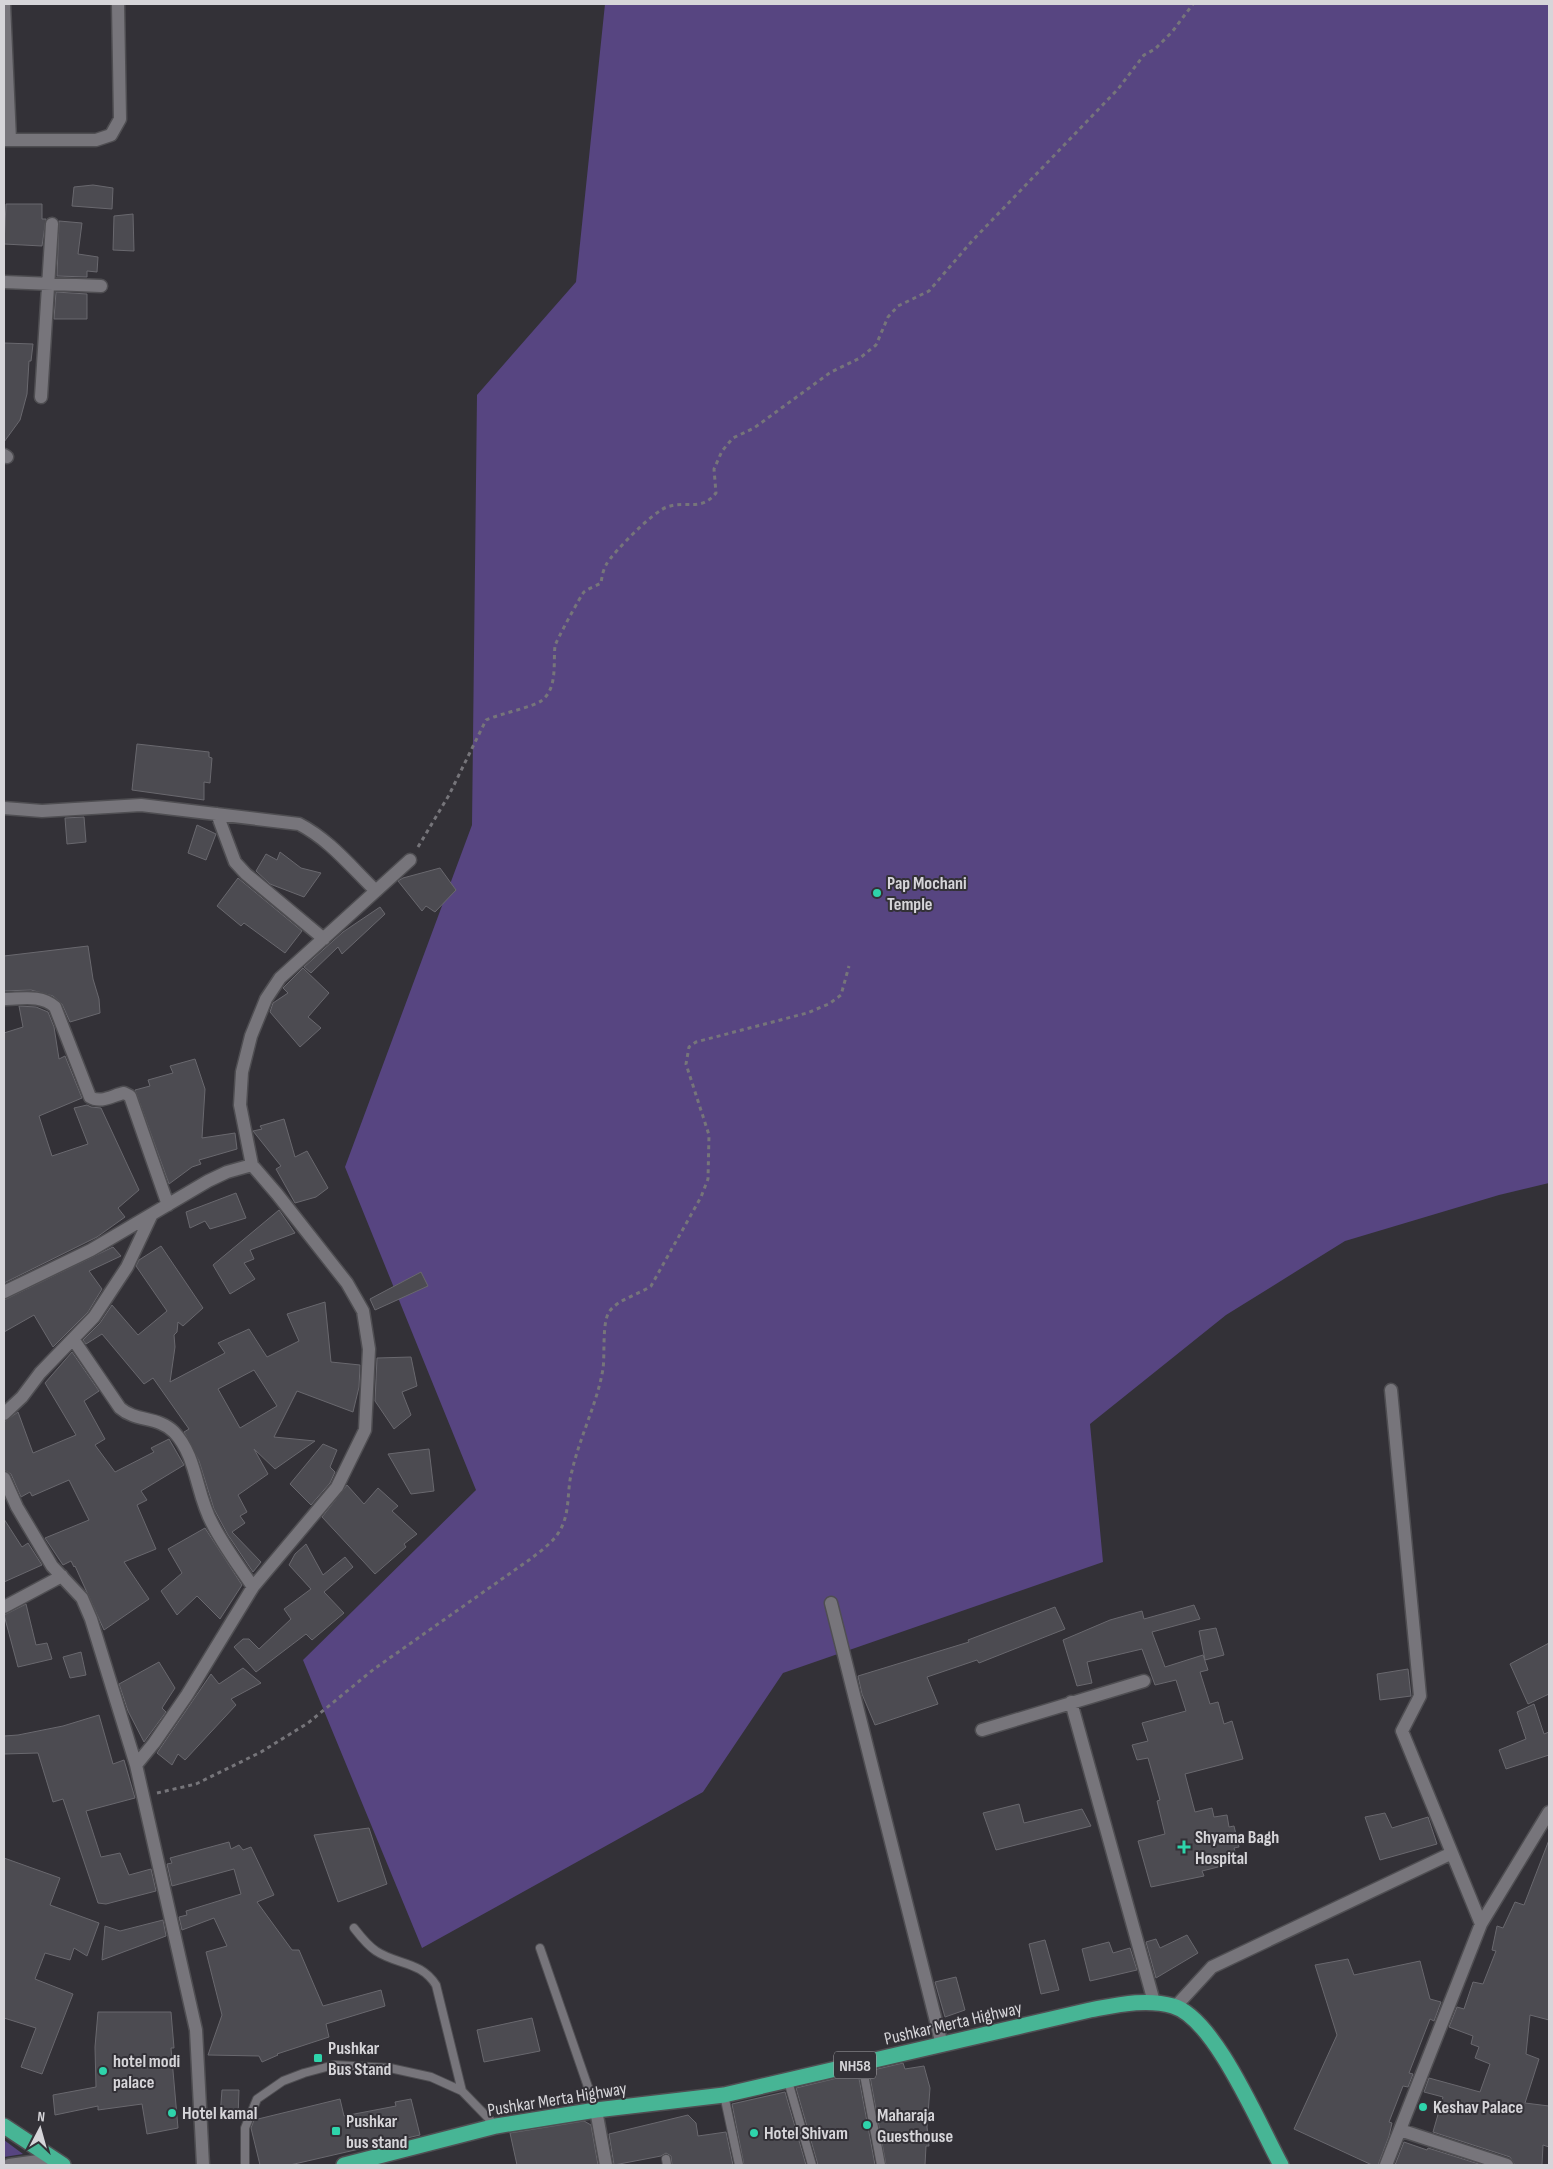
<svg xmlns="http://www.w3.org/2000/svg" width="1553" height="2169" font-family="'Sofia Sans Condensed',sans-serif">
<rect width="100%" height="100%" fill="#333137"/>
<path fill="#574581" d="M605 4H1549V1183L1499 1195 1345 1241 1226 1315 1090 1424 1103 1562 783 1673 703 1792 422 1948 303 1660 476 1490 345 1167 472 825 477 395 576 282Z
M4 2140 23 2154 4 2157Z"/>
<path fill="#4c4b51" stroke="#69686e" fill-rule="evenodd" d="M93 185 113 188 112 209 72 206 74 187Z
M6 204H42V219H46L42 246 4 244Z
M133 214 134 251 113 250 114 216Z
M59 221 82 223 78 254 98 257 97 272 87 271V277L57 276Z
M56 292 87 294V319H54Z
M4 343 33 344 31 361H29L27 394 20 420 4 442Z
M137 744 209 752V757L212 758 210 783 204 782V800L132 790Z
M84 817 86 842 67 844 65 818Z
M197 825 216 834 206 860 188 853Z
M280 852 301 868 321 873 304 897 270 884 256 871 266 854 277 860Z
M440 868 456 890 435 912 426 906 422 911 398 881 403 878Z
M238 878 302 931 285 953 244 923 241 926 217 906Z
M380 907 385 914 342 954 338 947 311 973 304 967 343 932Z
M88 946 93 979 99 999 100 1013 70 1022 62 1004 53 996 31 990 4 991V956Z
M303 968 329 993 308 1017 321 1028 300 1047 270 1012 273 1003 288 993 283 988Z
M19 1006 36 1007 48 1012 54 1027 59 1059 65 1056 82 1098 39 1116 52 1156 88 1144 74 1108 87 1105 91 1107 101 1108 139 1190 118 1208 125 1217 97 1237 4 1283V1033L23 1027Z
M195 1059 205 1089 202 1138 235 1133 237 1149 199 1160 201 1164 192 1167 169 1184 135 1090 150 1086 148 1080 173 1073 170 1066Z
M284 1119 295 1157 307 1151 328 1188 316 1197 295 1203 276 1169 281 1166 253 1131 262 1129 260 1126Z
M236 1193 246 1218 210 1229 205 1221 190 1228 186 1212Z
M279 1210 295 1233 250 1250 254 1259 244 1263 255 1279 230 1294 213 1265Z
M161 1246 203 1308 183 1326 178 1322 177 1332 174 1335 175 1347 170 1382 225 1353 218 1343 249 1329 267 1357 299 1341 287 1314 325 1302 331 1362 360 1365 359 1387 353 1412 297 1391 274 1437 315 1441 275 1469 254 1449 268 1474 238 1495 247 1512 240 1516 245 1523 232 1532 261 1562 253 1572 228 1535 214 1509 199 1461 184 1432 189 1429 153 1378 144 1384 102 1334 86 1344 83 1340 100 1323 112 1305 138 1335 167 1311 136 1266 139 1260ZM254 1370 277 1406 240 1428 218 1389Z
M113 1247 121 1256 89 1271 102 1289 88 1312 53 1347 34 1315 4 1332V1300Z
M421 1272 428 1286 375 1310 370 1299Z
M72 1352 99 1391 84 1401 105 1439 95 1445 115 1472 154 1452 151 1448 169 1439 184 1465 141 1491 147 1500 137 1505 156 1549 124 1562 149 1599 104 1630 75 1566 74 1567 71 1561 63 1565 45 1538 89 1520 69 1480 32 1496 30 1492 21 1497 11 1474 4 1470V1422L18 1412 33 1453 76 1435 45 1383Z
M411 1357 417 1386 402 1392 411 1415 394 1429 375 1401 377 1358Z
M323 1444 337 1450 330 1467 335 1472 330 1483 311 1505 290 1484Z
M429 1449 434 1491 411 1494 388 1454Z
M347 1485 364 1504 378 1488 398 1506 392 1511 417 1534 404 1544 406 1547 375 1574 322 1517Z
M4 1519 22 1547 28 1543 42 1565 4 1582Z
M205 1528 242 1585 220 1619 197 1596 177 1615 161 1591 182 1573 168 1549Z
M306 1544 323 1575 345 1557 353 1567 324 1592 344 1613 312 1640 306 1634 256 1672 234 1647 243 1639H249L259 1649 291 1619 284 1609 311 1589 289 1565 295 1554Z
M26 1604 36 1645 47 1643 52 1659 18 1667 4 1615Z
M1194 1605 1200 1619 1152 1632 1165 1667 1203 1655 1208 1670 1200 1672 1210 1704 1218 1702 1224 1724 1232 1721 1243 1759 1185 1774 1195 1812 1212 1808 1214 1817 1227 1815 1229 1827 1234 1826 1239 1847 1234 1848 1238 1862 1202 1871 1204 1876 1151 1887 1138 1841 1165 1834 1157 1801 1160 1800 1148 1758 1137 1760 1132 1745 1148 1741 1142 1723 1186 1711 1176 1680 1155 1685 1142 1649 1087 1662 1092 1683 1077 1686 1063 1640 1110 1620 1142 1611 1144 1619Z
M1055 1607 1065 1629 979 1663 977 1660 927 1677 938 1704 875 1725 862 1694 858 1676 969 1642 968 1640Z
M1216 1628 1224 1655 1205 1660 1199 1631Z
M1549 1643V1694L1528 1704 1510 1664Z
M81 1652 86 1675 70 1678 63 1657Z
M159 1662 175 1688 162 1708 166 1712 144 1742 128 1711 119 1684Z
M243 1668 261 1683 231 1699 236 1705 185 1760 178 1754 172 1765 157 1753 211 1674 219 1684Z
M1408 1669 1411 1696 1380 1700 1377 1674Z
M1534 1704 1544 1734 1549 1732V1755L1506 1769 1499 1750 1526 1739 1517 1712Z
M99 1715 113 1764 124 1760 135 1798 86 1811 101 1857 120 1853 129 1875 151 1869 156 1891 106 1904 98 1903 63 1799 53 1802 38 1753 4 1754V1736L18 1735 63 1726Z
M1019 1804 1024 1823 1082 1809 1091 1826 996 1850 983 1813Z
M1385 1813 1392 1828 1428 1817 1437 1844 1380 1860 1365 1817Z
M369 1828 387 1884 338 1902 314 1835Z
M1549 1840V2020L1530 2015 1526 2054 1539 2059 1525 2103 1549 2106V2147L1543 2145 1542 2165H1515L1510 2157 1433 2132 1443 2097 1424 2092 1429 2078 1480 2092 1490 2064 1475 2058 1479 2047 1471 2044 1473 2036 1449 2027 1457 2007 1464 2009 1473 1982 1483 1984 1496 1951 1492 1950 1497 1926 1503 1928 1515 1902 1524 1905Z
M229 1842 231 1849 239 1845 243 1850 251 1847 274 1895 257 1902 292 1950H299L323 2006 381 1990 385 2006 326 2024 329 2037 277 2054 278 2055 262 2062 259 2056 208 2055 222 2015 206 1952 227 1946 214 1918 182 1930 179 1917 187 1915 186 1911 241 1894 234 1869 172 1886 167 1864 172 1863 170 1858Z
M4 1858 60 1878 50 1905 99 1923 87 1956 74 1948 70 1960 45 1953 35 1979 73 1994 42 2074 21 2067 36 2028 4 2018Z
M163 1920 166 1936 102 1960 105 1926 120 1931Z
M1187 1935 1198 1953 1156 1978 1146 1942 1156 1939 1160 1948Z
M1045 1940 1059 1990 1041 1994 1029 1944Z
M1109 1942 1113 1953 1130 1948 1137 1970 1090 1981 1082 1949Z
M1348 1959 1354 1975 1420 1961 1430 1999 1441 2002 1434 2021 1430 2019 1409 2073 1413 2074 1408 2087 1403 2086 1389 2122 1392 2123 1389 2136 1378 2165H1372L1294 2129 1337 2035 1315 1965Z
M956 1977 965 2010 945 2017 935 1982Z
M98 2012H171L174 2048H171L178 2128 147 2134 142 2104 98 2110V2106L55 2115 53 2095 96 2087 95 2047Z
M532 2018 540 2051 484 2062 477 2030Z
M903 2063 905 2069 924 2066 930 2088 927 2127 929 2146H926L925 2165H886L869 2071Z
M858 2073 875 2165H818L796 2088Z
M222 2090H239L238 2118 220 2116Z
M785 2092 806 2165H744L732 2104Z
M340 2099 344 2116 396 2106 395 2102 411 2099 420 2135 290 2165H260L251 2128 254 2120Z
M688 2115 696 2123 698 2136 726 2132 733 2165H672L671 2156 666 2153 661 2156 614 2165 609 2134Z
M584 2121 591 2125 598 2165H517L510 2133Z
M1404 2142 1427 2150 1428 2148 1482 2165H1395Z"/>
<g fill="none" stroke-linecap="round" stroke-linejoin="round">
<g stroke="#4f4e52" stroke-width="10">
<path id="lane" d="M354 1928C361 1937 367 1945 376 1951 397 1965 421 1961 436 1985L462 2091
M540 1948 596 2110
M862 2064 881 2165
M788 2081 812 2165
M724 2095 739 2165
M666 2159 667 2165
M245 2165V2128L257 2099 283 2081 304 2073 334 2065 390 2068 431 2077 462 2091 496 2126"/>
</g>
<g stroke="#4f4e52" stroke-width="15">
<path id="street" d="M4 4 10 140
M4 140H96L111 135 120 119 118 4
M4 282 101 286
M41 397 52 224
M4 455 7 457
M4 808 42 811 141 805 299 824C330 840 351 867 376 891
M217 814 235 862 246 874 324 939
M4 999C21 999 41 994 55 1007L90 1097C101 1104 113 1095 124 1093L130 1096 168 1205
M4 1292 91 1250 208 1181 227 1172 252 1165
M73 1339 120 1408C136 1422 158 1416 174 1432 197 1456 196 1494 212 1523 223 1545 239 1566 253 1587
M1391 1390 1420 1696 1402 1731 1481 1924
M4 1414 22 1397 40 1373 94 1317 127 1267 151 1216
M4 1478 17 1507 52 1566 82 1598 91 1619 136 1765 196 2030 203 2165
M831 1603 942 2045
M4 1607 62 1576
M1071 1702 1154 2002
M982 1730 1144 1681
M136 1765 154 1743 187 1695 253 1587 337 1487 365 1430 369 1349 363 1311 347 1283 277 1194 252 1165 240 1105 242 1072 251 1036 266 999 280 978 410 860
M1176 2006 1212 1967 1452 1853
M596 2110 606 2165
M1400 2130 1507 2165
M9 2165 53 2159
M1386 2165 1481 1924 1549 1812"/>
</g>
<g stroke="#4f4e52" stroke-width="18">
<path id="highway" d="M4 2126 63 2165
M344 2165 496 2126 596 2110 724 2095 1090 2010C1117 2005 1146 1998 1173 2006 1215 2018 1260 2127 1281 2165"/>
</g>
<path stroke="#76757a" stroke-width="3" stroke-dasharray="4 4" stroke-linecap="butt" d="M418 847 449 795 486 720C499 714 533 707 541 701 558 689 553 663 555 646 555 643 581 595 584 592 589 588 596 586 601 583 602 577 603 570 606 565 613 552 654 511 667 507 687 500 701 512 716 493L714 469 722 451 733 438 754 428 831 372 860 358 876 345 888 317 898 306 929 291 972 241 1118 89 1144 55 1155 49 1172 32 1193 4
M157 1793 196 1784 261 1752 308 1723 374 1669 529 1560C542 1550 557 1540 563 1524 570 1507 567 1488 572 1471 580 1436 597 1404 603 1369 605 1354 602 1323 609 1312 618 1299 638 1295 651 1286L701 1197 708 1179 709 1135 686 1064 689 1047 696 1042 807 1013 829 1004 841 995 849 966"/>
<use href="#lane" stroke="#77757b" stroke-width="8"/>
<use href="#street" stroke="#77757b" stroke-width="12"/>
<use href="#highway" stroke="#47b595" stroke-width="15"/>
</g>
<g fill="#2ed4ab" stroke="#333137" stroke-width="2">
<circle cx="877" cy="893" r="5"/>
<path d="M1181.5 1839.5h5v5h5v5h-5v5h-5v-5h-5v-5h5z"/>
<rect x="313" y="2053" width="10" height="10" rx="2.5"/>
<circle cx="103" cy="2071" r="5"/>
<circle cx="1423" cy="2107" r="5"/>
<circle cx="172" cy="2113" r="5"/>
<circle cx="867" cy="2125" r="5"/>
<rect x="331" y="2126" width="10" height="10" rx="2.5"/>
<circle cx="754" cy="2133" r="5"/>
</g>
<g text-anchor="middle" stroke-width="4" stroke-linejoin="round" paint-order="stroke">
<rect fill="#333137" stroke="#a5a4a8" stroke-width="1" x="834" y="2051.5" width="42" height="27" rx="4"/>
<g font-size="16" font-weight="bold" fill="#d6d5d9">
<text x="855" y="2071">NH58</text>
</g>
<g font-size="18" font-weight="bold" fill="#d6d5d9" stroke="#333137" text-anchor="start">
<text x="887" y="889">Pap Mochani<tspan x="887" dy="21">Temple</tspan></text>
<text x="1195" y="1843">Shyama Bagh<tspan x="1195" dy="21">Hospital</tspan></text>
<text x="328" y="2054">Pushkar<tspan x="328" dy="21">Bus Stand</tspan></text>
<text x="113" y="2067">hotel modi<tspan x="113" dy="21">palace</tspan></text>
<text x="1433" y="2113">Keshav Palace</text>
<text x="182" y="2119">Hotel kamal</text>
<text x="877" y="2121">Maharaja<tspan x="877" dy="21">Guesthouse</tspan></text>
<text x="346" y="2127">Pushkar<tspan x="346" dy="21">bus stand</tspan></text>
<text x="764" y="2139">Hotel Shivam</text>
</g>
<g font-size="18" fill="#d6d5d9" stroke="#333137">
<text transform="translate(953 2023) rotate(-13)" y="6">Pushkar Merta Highway</text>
<text transform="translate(557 2099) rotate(-9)" y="6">Pushkar Merta Highway</text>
</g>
</g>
<rect width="1553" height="2169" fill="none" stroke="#d6d5d9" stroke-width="10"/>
<g transform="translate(40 2129) rotate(6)" stroke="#333137" stroke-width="4" paint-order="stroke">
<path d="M0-4L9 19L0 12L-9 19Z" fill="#d6d5d9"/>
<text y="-8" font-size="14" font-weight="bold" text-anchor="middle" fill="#d6d5d9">N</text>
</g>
</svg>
